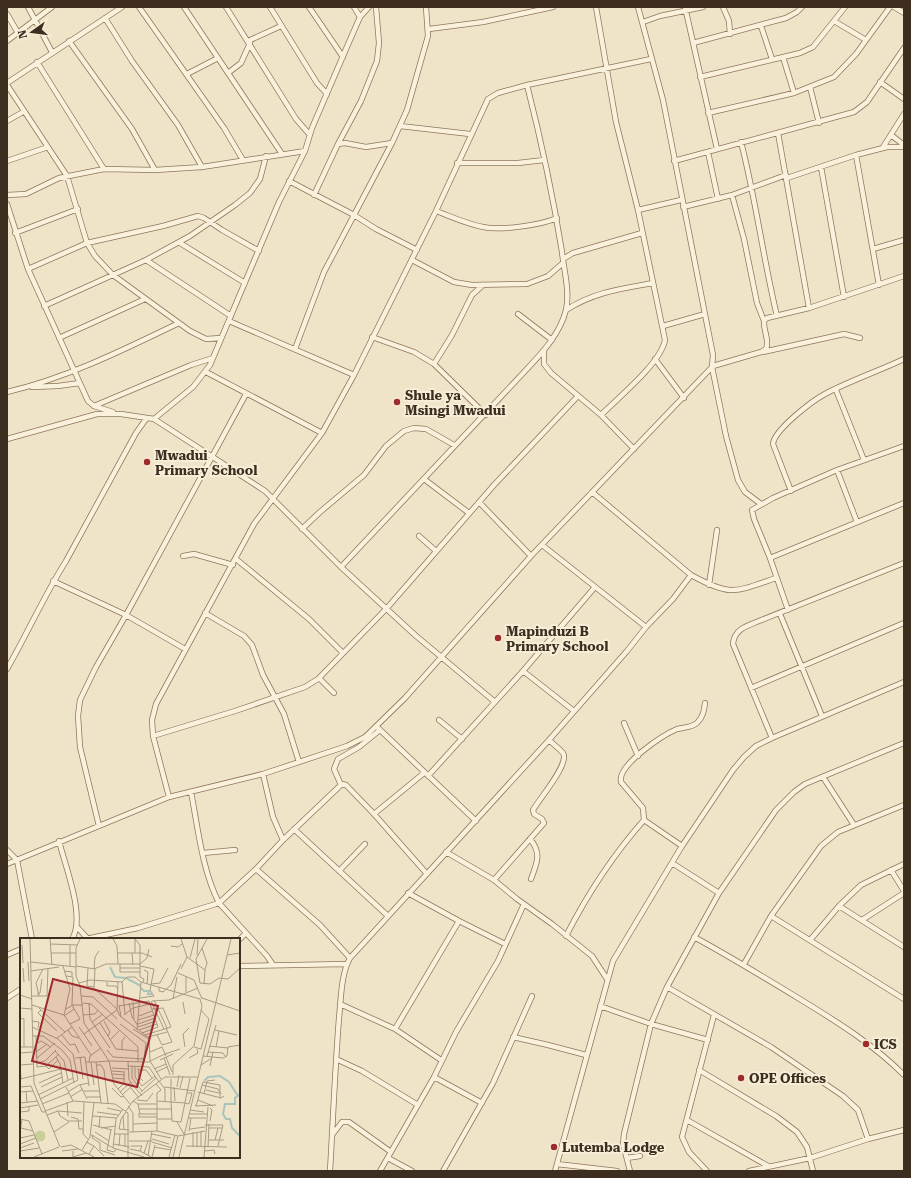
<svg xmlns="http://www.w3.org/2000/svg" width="911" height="1178" font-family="'Roboto Serif',serif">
<rect width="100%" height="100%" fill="#f0e4c8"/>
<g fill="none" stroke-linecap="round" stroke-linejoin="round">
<g stroke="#8d765c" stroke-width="6">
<path id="street" d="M28 7 52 52
M139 7 224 128 243 160
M184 7 282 154
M226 7 296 119 310 135
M270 7 317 83 327 94
M309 7 343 57
M354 7 360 17
M596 7 616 122 638 210 665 340C661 363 618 398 601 415
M685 7 717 149
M723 7 729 21 730 34
M894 7 904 13
M7 14 18 33
M105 18 132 61 178 125 202 167
M834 21 866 40
M643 22 660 16 703 7
M761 26 772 59
M429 29 483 22 553 7
M7 41 52 7
M69 41 132 129 155 170
M248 41 281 26
M693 43 786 18 797 12 802 7
M783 57 794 93
M37 62 104 169
M228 73 241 63 250 43
M187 74 218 58
M700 77 800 53 813 47 845 7
M880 82 904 99
M7 83 122 7
M7 85 67 176 87 243 95 256 113 275 190 331 206 339 221 338
M810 87 819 123
M708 113 794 93 834 77 856 54 890 7
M7 121 23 112
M400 126 470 134
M778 133 809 308
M891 135 904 145
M741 142C756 200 763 258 777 316
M338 144 345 143 366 147 392 143
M883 147 904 114
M708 152 718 199
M856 155 879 285
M7 161 48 147
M674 161 854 112 867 102 904 48
M457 163H518L544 160
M821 167 844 297
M787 178 856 155 887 147H904
M289 181 354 215 376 229 417 250
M7 195 26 194 59 178 104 169 155 170 202 167 305 151
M314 195 338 144 361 101 377 61 379 43 376 7
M732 195 744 239 757 303 764 321
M7 204 28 269 88 401 94 406 113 412
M683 207 732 195 786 175
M638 210 681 200
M436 211C452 217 467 224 483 227 500 231 541 225 557 218
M15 233 78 209
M180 243 245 283
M873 249 904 240
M563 259 573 253 642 233
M146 260 231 316
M412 260 454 282 472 285 527 284 548 276 563 263
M28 269 87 243 163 226 198 216 204 218 222 230 259 251
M44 306 146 260 190 236 235 205 250 193 260 179 266 156
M566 310C594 292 620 289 653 283
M518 314 552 340
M229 321 354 375
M663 326 705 314
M372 337 414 352 434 364 486 415
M59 338 145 299
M295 349 324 272 392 143 407 110 428 36 426 7
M544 350V364L551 373 601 415 634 449
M763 352 844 334 860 338
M655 359 684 398
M434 364 452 335 472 295 483 285
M713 366 761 352 766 349C770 340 763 330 764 321L767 318 809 308 904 276
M712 367 726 436 738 480 745 492 761 504
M206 372 322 433
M32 387 58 386 80 383
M836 390 864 460
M7 392C67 378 123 350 179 323
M94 406 191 365 213 358
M154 419 265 491 341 567 415 635 495 702
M7 439 97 414H121L154 419 193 387 210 365 279 202 305 151 312 128 346 49 360 17 369 7
M837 470 857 522
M424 479 469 513
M791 491 773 444C774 430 812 401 825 394 849 381 879 371 904 359
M592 492 691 575C731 597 735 592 776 578
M479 502 531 556
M302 529 320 512 364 475 386 446 404 431 414 428 426 429 454 445
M419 536 436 551
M542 545 646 627
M183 556 194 554 233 565
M770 558 904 503
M236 559 309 619 343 653
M341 567 526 370C542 353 560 334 566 310 570 291 564 271 562 252 553 196 541 140 527 85
M53 581 126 615 185 649
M709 585 717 530
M788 610 770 558 754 519 752 510 773 498 837 470 904 446
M205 613 244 636 252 645 263 675 284 714 299 762
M780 614 822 716
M7 669C27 634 44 596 66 561L136 433 146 419
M523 671 574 711
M319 678 334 693
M751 688 904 623
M439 720 462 739
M624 723 638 756
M377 727 476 821
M153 736 235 711 305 687 318 679 387 608 494 485 578 396
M772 738 733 644C734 629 747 626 759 621L904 563
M263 774 273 817 283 840
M428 776 523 671 595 587
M823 777 854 825
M341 785 334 769 338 759 359 747 380 730
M191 792C198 828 202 870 219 903L267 956 273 965
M169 797 153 736 152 720 156 704 254 524 322 433 354 375 436 211 488 99 498 93 527 85 651 59
M374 814 424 773
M644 820 682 846
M99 826 80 747 78 716 80 700 96 667 126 615 246 394
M294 829 388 916
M530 839C542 853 537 863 531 879
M59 841C65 866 86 917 72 939
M7 850 17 860 32 939
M446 852 494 880 517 899 552 924 592 956 607 979
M203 853 235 850
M672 863 719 893
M7 864 169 797 263 774 347 746 365 737 405 698 531 556 712 367 713 355 663 100 638 7
M256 869 320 925 350 958
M891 870 904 891
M339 871 365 844
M494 880 544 823 542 819 534 814 533 810C539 799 570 764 563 753 559 748 553 744 549 740
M408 893 459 921 505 944
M839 906 904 947
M771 916 904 999
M862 920 904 893
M77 927 88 939
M566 936C587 895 613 855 644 820L643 808 621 782C617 765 663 735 677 729 684 727 691 728 697 723 703 717 704 711 705 703
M694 937C731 957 767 979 803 1001 839 1023 874 1045 904 1075
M86 939 138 928 219 903 256 869 283 840 342 784 346 785 374 814 427 874
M811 939 839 906 861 885 904 864
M239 940 246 933
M7 955 21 949
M744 964 771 916 821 846 838 832 904 805
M239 966 346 964
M667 987 771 1047 843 1096 858 1110 868 1139
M7 998 21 989
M340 1004 395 1029 441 1060
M600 1006 651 1024 708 1040
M395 1029 459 921
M513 1037 548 1045 586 1055
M336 1059 362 1071 418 1105
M699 1070 776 1116 797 1132 807 1147 813 1171
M434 1077 482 1103
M687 1120 768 1166
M332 1135 342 1122H349L391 1152
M388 1158 412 1171
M627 1158 640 1156
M557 1164 617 1171
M330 1171C333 1120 335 1069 339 1018 341 999 341 974 350 958L549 740 627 651 646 627 673 599 691 575
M380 1171 434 1077 456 1032 498 961 524 904
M443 1171 493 1083 532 996
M555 1171 613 961 682 846 733 770 744 757 756 746 772 738 904 682
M630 1171 623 1144 624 1134 651 1024 667 987 719 893 776 810 794 792 805 784 904 743
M707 1171 689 1152 682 1137 714 1015
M749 1171 810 1158 868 1139 904 1130"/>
</g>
<use href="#street" stroke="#faf1dc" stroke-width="4.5"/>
</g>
<g fill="#9e2a2b" stroke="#f7eed8" stroke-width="1.5">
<circle cx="397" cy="402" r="4"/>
<circle cx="147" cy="462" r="4"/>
<circle cx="498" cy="638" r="4"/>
<circle cx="866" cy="1044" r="4"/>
<circle cx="741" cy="1078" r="4"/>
<circle cx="554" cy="1147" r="4"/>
</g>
<g text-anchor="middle" stroke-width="4" stroke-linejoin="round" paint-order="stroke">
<g font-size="13" font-weight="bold" fill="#3d2e20" stroke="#f7eed8" text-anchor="start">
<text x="405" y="400">Shule ya<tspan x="405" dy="15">Msingi Mwadui</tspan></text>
<text x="155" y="460">Mwadui<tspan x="155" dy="15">Primary School</tspan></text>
<text x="506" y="636">Mapinduzi B<tspan x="506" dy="15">Primary School</tspan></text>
<text x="874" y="1049">ICS</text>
<text x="749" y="1083">OPE Offices</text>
<text x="562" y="1152">Lutemba Lodge</text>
</g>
</g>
<g transform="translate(20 938)">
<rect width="220" height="220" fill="#f0e4c8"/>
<path d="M14.5 198a5.5 5.5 0 1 1 11 0a5.5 5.5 0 1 1-11 0Z" fill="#c9cf9b"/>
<path fill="none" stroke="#a9c4bc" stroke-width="2" d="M90 29 95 39 106 40 121 48M121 50 124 53H129L128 56H132M184 143 188 139 200 138 209 144 218 158M220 156 215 160V166H205L203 176 206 181H210L212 190 220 198"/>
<path fill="none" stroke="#a89b85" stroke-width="1" d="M10 1 14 145 40 209M30 1 32 27M60 1 56 10V38L60 48 64 85 89 123 130 124M93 1 97 8 98 26M115 1 120 7V39L124 41 123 44M161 1 167 19 185 32 184 46M187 1 176 21 180 45 190 46 199 40 208 41 220 30M31 6 57 7M2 7 3 25M151 8 158 9 162 6M182 10 187 25 185 32M79 13 75 19 74 31 86 26H120M31 15H56M98 15H122L132 19M112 15 113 27M115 15V1M177 17 178 1M207 17 220 15M170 20 175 1M8 24 9 43M11 24 56 29M100 26V34H120M120 26 127 20 129 11M43 28 50 51 44 77M56 28 75 31 74 50 97 71M120 28 134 31 130 52 134 58 120 60M50 29V7M3 30 4 44M68 30 67 48 74 49M100 30H120M161 31 167 19M124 32 128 34 127 46M11 33 39 29M44 33 52 34V38M158 35 174 42 182 61M46 38 53 39 52 67 60 81 50 86M98 43 97 72 100 78 129 100 130 123 141 141M87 44V48H96L98 51M102 44 105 76M59 45 70 42 102 44 107 39H115L121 44 180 61 182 68 174 108 153 127V137M131 46 140 45 148 30M139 49V53L143 54 151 47 161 26M166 54V38M17 56 20 55 22 41M0 57 12 61M12 58H27L28 30M19 58 16 45 23 31M62 58 73 59 97 81M182 60 220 73M153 61 157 39M134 62 147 90M131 63 144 91M132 63 149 62 178 50M113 64 114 81M163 64 165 76M63 65 71 66 118 109V124M69 65 70 81 90 110M109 65 112 79 118 88M12 67 44 77 71 117M99 67 101 79M99 68 129 63 138 89 122 95M0 70 12 71M19 70 45 94M46 71 53 67H63M21 72 18 75 37 93M63 77 75 76 78 72M104 77 113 70 130 66M44 78 54 71M119 78 132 73M0 80 4 81V109M118 82 134 77M12 83 19 84 18 90M84 83 90 94 88 98M72 84 83 76M80 85 96 111 118 113M100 86 126 105M118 86 135 80M12 89 38 101 53 116 58 142 20 161M59 89 72 108M118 89 136 83M113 91 129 101M48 92 52 98 59 100M117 92 121 44M119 92 137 86M195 92 217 97M64 96 97 72M42 97 50 107 55 106 59 115M125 97 151 89 143 70 132 71M137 97 142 107 152 104 146 90M13 98H23L42 112 50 122 54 145M16 98 17 129M128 99 147 94M37 100 52 89M90 102 99 93M17 105 21 103 31 109M189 108 208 110M0 109H13M165 109 163 96 169 90M174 109 181 111 189 81 181 72M196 109 199 93M87 112 93 119 124 121 126 105M102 112V103L105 99M35 113 44 123 48 142M16 114 27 106M130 114 142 109 146 118M188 114 203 115 206 119M0 115 13 114M145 116 160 111M183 118 203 120 207 118 208 109 220 107M187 118 196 87M36 119 40 126 43 145M60 119 63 141M146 119 152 134M17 120 35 105M55 120 65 119 69 148M144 120 150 137M169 120 178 115 177 111M140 122 153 116M89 123 94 146 110 166M130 123 145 116M66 124H76L81 165M69 124 70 118 81 110M71 124 74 147M76 124 89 123M108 124 109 142 122 158M17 125 25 123 36 112M0 127 1 141M0 127 13 126M76 127H81L84 132 88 165M181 127 192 120M26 128 29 131 38 122M108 128 129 129 139 144M112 128V140L122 153M115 128V139L122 148M190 128 193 114M17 129 26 128 39 116M92 130 109 131M118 130 119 139 123 143M134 131 146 126M118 132H126L132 140M92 133 105 134M136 134 147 129M92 136 105 137M13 138 41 131M93 140 105 141M0 141 13 138M151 141V162M139 143 145 151V163M19 145 41 135M136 146 141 152 137 155V193M60 147 67 161M182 147 198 151 201 156M122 148 135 138M0 149 11 148 22 174H26M21 149 42 139M46 149 53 163 95 166 108 175V219M144 149 175 153M154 149 155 163M157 149 159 137M92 150 101 159 104 158M111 150 119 160M160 150 163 138M98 151 104 145V134M186 152 199 155M6 153 7 165M64 153H80M0 154 13 153M48 154 59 147 69 145M100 154 111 144M121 154 136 140M178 154 201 160 204 158M103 156 113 147M184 156 187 143 195 142M18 157 53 140M50 159 63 151M67 159H81M117 162 127 163 133 155M151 162 152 183 161 184 170 140M178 162 193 168M113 163 118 166H137M137 163 165 165M47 164 48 178M64 164 63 196 68 201M0 165 18 163M165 165 169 166 172 155H167M22 166 49 155M118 166 120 176H137M108 168 113 175V194M175 168 196 167M176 168 183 144 200 147V160M0 170 18 167M87 170 101 173M190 170 192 172 190 183M119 171H152M170 172 184 174M25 173 53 163M38 173 40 178 48 183H62M106 173 113 163 145 139H178M0 174 9 173V169M77 174 98 177M106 174 101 181 99 191 109 192M119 175V179H137M169 176H187M27 177 38 173 62 175M73 178 96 180M103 178 104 192M51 179 58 181 59 191H63M168 180H186M0 181 9 183 22 216M137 181H152M157 184 164 196M113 186 137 185M73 187 92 192M185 187H203L198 208M1 190 13 193M79 190 80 178M81 190 96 188M189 190H202M170 191 185 189M91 192 87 212 94 214 96 211M169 193 171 180M181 193V209M0 194 2 181M34 194 49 184M75 194 89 203M109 194 137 193 158 198 153 219M70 196 93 210 124 219M95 196H109M105 196V209M132 196 151 200M73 197 72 200 80 205V212L95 217M158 198 185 193M0 200 14 197M132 201 149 206M189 202H204M195 202 198 190M109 203H132M66 204 74 208 69 216M132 204 152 210M0 206 16 200M94 206 110 209M74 208 84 218M99 208 100 196M111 208H122L120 213M166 208 207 209M41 209 51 207 74 219M134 209 151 212M173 209V194M177 209V194M188 209 189 186M0 210 14 205M93 210 96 181 103 171M110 211 120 213 131 219M62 212 70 199 74 164M0 213 19 210M42 213 58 211M53 213V219L66 215M185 213 194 212 195 216M124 215 128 203M128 218 132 193M14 219 39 209M132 219 135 207M149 219 155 197M159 219 211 1M184 219 188 169"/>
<path fill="#9e2a2b" fill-opacity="0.15" stroke="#9e2a2b" stroke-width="2" d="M33 41 138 68 117 149 12 123Z"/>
<rect width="220" height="220" fill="none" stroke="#3d2e20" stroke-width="2"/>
</g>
<rect width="911" height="1178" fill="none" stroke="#3d2e20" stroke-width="16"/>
<g transform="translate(32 32) rotate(256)" stroke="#f7eed8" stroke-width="3" paint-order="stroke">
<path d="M0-3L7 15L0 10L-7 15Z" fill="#3d2e20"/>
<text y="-6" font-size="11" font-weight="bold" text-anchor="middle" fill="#3d2e20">N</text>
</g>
</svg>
